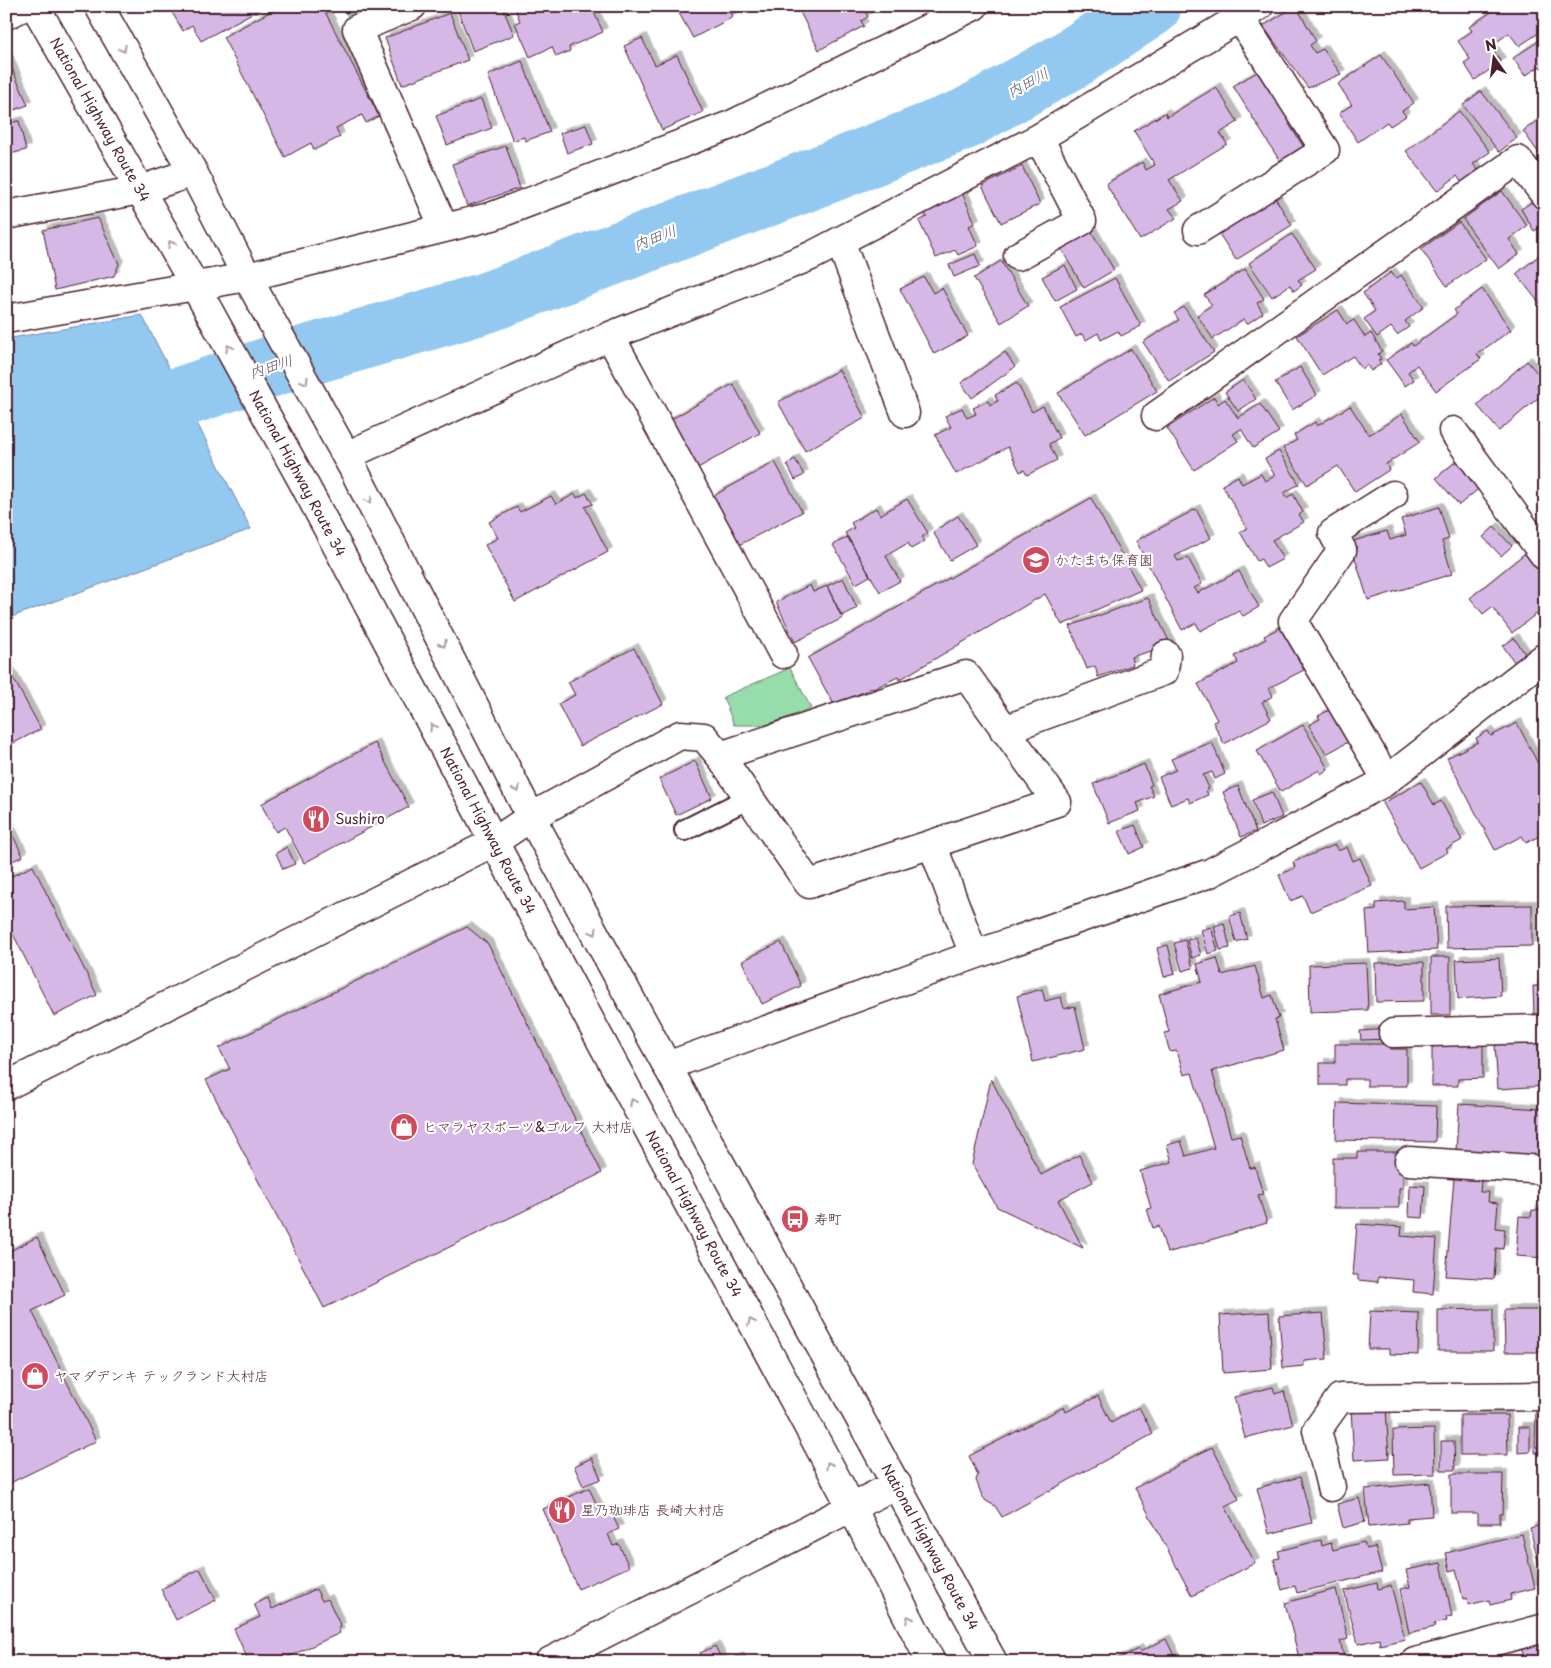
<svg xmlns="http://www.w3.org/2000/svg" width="1551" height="1668" font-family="'Playpen Sans','Klee One',sans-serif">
<defs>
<filter id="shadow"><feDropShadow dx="4.5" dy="-4.5" stdDeviation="0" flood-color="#0004"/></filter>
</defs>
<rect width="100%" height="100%" fill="#fff"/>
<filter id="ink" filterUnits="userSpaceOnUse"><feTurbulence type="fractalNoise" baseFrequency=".02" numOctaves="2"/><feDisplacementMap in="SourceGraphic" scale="10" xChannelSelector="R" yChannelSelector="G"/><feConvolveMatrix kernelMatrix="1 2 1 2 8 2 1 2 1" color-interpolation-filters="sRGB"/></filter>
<g filter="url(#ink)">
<path fill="#96ddab" stroke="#707e6b" d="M342 6H389L351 23Z
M790 668 811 708 769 725H734L723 697Z"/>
<path fill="#93c8f1" stroke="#7684a2" d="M142 315 251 529 6 619V339Z"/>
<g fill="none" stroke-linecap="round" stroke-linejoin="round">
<path stroke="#93c8f1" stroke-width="61" d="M134 413 282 363 485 303 820 176 965 119 1070 60 1151 6"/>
</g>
<path fill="#d5b8e6" stroke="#4a1f2b" filter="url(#shadow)" d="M175 6H265L201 41 192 25 183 31 170 9Z
M281 6H322L379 116 366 123 362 115 336 128 340 137 314 150 311 143 285 157 223 37Z
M469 6H502L514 35 473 51 458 11Z
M514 6H591L603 32 569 47 570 51 556 57 552 47 530 57 515 23 520 21Z
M604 6H616L606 10Z
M675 6H728L733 17 693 38Z
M797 6H863L868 17 861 21 864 26 819 50Z
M1296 6 1316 41 1310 45 1315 53 1323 49 1341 74 1308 88 1263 26Z
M1500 6H1545V29L1519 46 1509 33 1491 46 1501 62 1475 80 1464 63 1470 59 1458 41 1472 31 1469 27Z
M450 13 468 60 402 85 385 38Z
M1545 37V73L1540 66 1525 76 1513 58Z
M642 38 655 65 677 55 703 112 662 130 624 46Z
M6 55 28 105 6 113Z
M1381 55 1414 103 1402 111 1406 116 1390 126 1387 122 1358 142 1339 113 1352 105 1338 84Z
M522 61 550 132 525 141 524 137 513 141 488 75Z
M1259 71 1296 120 1289 124 1305 149 1281 163 1233 86Z
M1216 87 1238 122 1220 133 1227 144 1169 180 1183 201 1169 209 1176 218 1140 240 1106 184 1142 162 1146 170 1155 165 1134 131 1165 113 1167 117Z
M1481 91 1517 138 1499 152 1463 105Z
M481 99 492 128 447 145 436 116Z
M1459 111 1490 152 1473 164 1479 171 1462 183 1457 176 1437 191 1406 151Z
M1542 117 1545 121V162L1523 131Z
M19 121 26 150 6 155V124Z
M586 125 593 144 567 153 560 133Z
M506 146 520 188 467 206 452 164Z
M1022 166 1040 204 1001 223 982 186Z
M961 190 975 223 969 226 978 246 958 255 955 250 936 258 919 221 927 217 922 208Z
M1502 191 1527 226 1509 239 1519 254 1499 269 1463 219Z
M1272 193 1292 225 1236 260 1216 229Z
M1538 198 1545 209V225L1534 231 1521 209Z
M98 218 119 264 114 276 55 290 43 230Z
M1086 222 1114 270 1084 288 1056 240Z
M1459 222 1486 259 1447 286 1421 249Z
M1292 234 1316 269 1298 280 1302 285 1294 291 1290 285 1272 297 1249 263Z
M1545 251V310L1516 274Z
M975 254 980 266 954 277 949 265Z
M1001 261 1028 306 1001 323 974 278Z
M1065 265 1077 289 1055 301 1042 277Z
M1245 269 1264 299 1257 303 1263 313 1247 324 1244 319 1213 339 1197 315 1212 305 1204 295Z
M1391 272 1396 279 1401 275 1424 307 1405 321 1409 327 1397 335 1391 327 1377 337 1364 319 1375 311 1363 293Z
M924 277 933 293 942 288 968 336 934 354 900 289Z
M1115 278 1141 326 1121 336 1118 331 1101 340 1098 333 1086 340 1082 334 1076 337 1060 307Z
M1482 289 1511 330 1477 354 1481 359 1436 391 1417 365 1408 372 1414 380 1405 386 1386 360 1411 343 1413 346 1457 314 1454 310Z
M1184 307 1214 352 1169 381 1143 342 1179 320 1174 313Z
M1338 310 1347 324 1354 320 1365 337 1371 333 1382 351 1378 354 1381 359 1378 360 1381 364 1371 371 1367 365 1362 369 1353 356 1322 375 1297 336Z
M1131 349 1157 391 1085 435 1058 393Z
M1005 352 1015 367 972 398 961 383Z
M1527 361 1545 382V392L1499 431 1477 405Z
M1300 367 1317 395 1292 410 1275 382Z
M839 370 865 418 805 451 778 402Z
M1243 380 1256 399 1238 411 1225 392Z
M1017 383 1032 412 1043 406 1059 438 1049 444 1057 460 1027 475 1024 470 1020 472 1008 447 956 474 935 435 951 427 945 416 962 408 967 418 976 414 973 408 988 401 990 405 998 401 995 395Z
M733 384 760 433 696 469 668 421Z
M1214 397 1218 404 1225 399 1238 418 1260 404 1279 432 1253 448 1241 429 1233 434 1238 441 1194 470 1167 428Z
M1350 406 1369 435 1402 414 1420 442 1386 464 1389 470 1355 492 1338 466 1307 485 1283 448 1297 440 1294 435 1315 422 1317 426Z
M1279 451 1299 484 1284 493 1286 498 1293 494 1303 512 1299 515 1304 522 1272 540 1283 559 1266 568 1261 559 1257 561 1240 532 1247 528 1222 485 1238 476 1242 484 1261 474 1265 481 1275 476 1265 459Z
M795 459 804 475 795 480 787 464Z
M1459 459 1482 486 1459 505 1436 478Z
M775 462 802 512 739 545 713 496Z
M586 493 593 504 585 507 608 552 515 602 485 545 498 538 489 522 517 507 520 512 551 496 556 504 575 494 577 498Z
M1091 498 1141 590 1062 625 1045 594 899 680 898 677 873 689 872 688 834 705 808 658Z
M907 499 928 533 922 537 925 541 911 549 908 543 886 556 900 581 880 592 845 533 854 528 851 523 876 508 880 515Z
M1439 507 1449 539 1442 541 1452 574 1368 600 1350 542 1387 531 1390 540 1406 535 1401 519Z
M1196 509 1211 538 1175 556 1178 561 1188 558 1202 584 1194 588 1198 593 1239 571 1259 607 1243 616 1239 611 1200 631 1196 623 1182 630 1136 541Z
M958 516 976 545 950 560 933 532Z
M1494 527 1512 546 1501 556 1483 537Z
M848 537 870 576 856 584 833 545Z
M1528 551 1545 572V620L1543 622 1536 614 1512 633 1492 607 1483 614 1470 598Z
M843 578 857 608 841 616 827 586Z
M810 585 813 592 827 586 843 618 795 642 776 602Z
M1148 598 1171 645 1131 657 1133 665 1098 677 1095 666 1087 669 1070 626Z
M1281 627 1304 670 1269 688 1273 696 1262 702 1271 719 1224 744 1213 722 1217 720 1198 684 1238 663 1235 656 1266 639 1264 636Z
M1514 638 1526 655 1515 663 1503 646Z
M634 648 663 704 580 746 558 704 575 695 568 682Z
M6 665 41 729 6 747Z
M1333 708 1352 740 1326 754 1309 725 1320 719 1318 716Z
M1517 723 1545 777V833L1526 843 1522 836 1495 850 1447 758 1478 742 1476 738 1488 731 1491 736Z
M1303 725 1328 769 1321 774 1319 770 1281 792 1257 751Z
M1212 742 1225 774 1215 779 1212 772 1203 775 1209 788 1206 790 1208 795 1190 803 1188 798 1171 805 1159 777 1176 770 1171 759Z
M375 743 409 807 304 863 285 827 276 832 261 804Z
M695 761 712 798 676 815 659 779Z
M1144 764 1152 785 1149 786 1154 796 1137 803 1140 811 1109 823 1093 784Z
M1421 782 1434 805 1441 801 1462 840 1446 849 1448 852 1419 868 1383 803Z
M1238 786 1256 831 1241 837 1223 792Z
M1272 792 1282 817 1261 826 1252 800Z
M6 822 23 856 6 864Z
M1135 825 1144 847 1129 854 1119 831Z
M1335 845 1338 851 1347 847 1353 861 1360 858 1372 886 1310 912 1303 896 1290 901 1279 875 1295 868 1293 862Z
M287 847 295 864 283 869 276 853Z
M33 866 97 995 54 1016 6 920V879Z
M1404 901V909L1434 907 1437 950 1369 953 1366 911 1376 910V903Z
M1532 905V946L1447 948 1446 906Z
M1240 913 1247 939 1236 942 1229 916Z
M1224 923 1230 948 1220 950 1214 926Z
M467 927 488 944 602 1173 324 1308 206 1080 230 1069 219 1048Z
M1211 927 1218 951 1208 954 1201 930Z
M1196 938 1201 955 1192 958 1187 940Z
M1185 940 1193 968 1182 971 1174 943Z
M781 942 801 986 762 1004 742 961Z
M1168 945 1175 974 1164 977 1157 948Z
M1431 957H1450V1015H1431Z
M1217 958 1222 975 1255 966 1264 998 1272 995 1279 1018 1275 1019 1284 1050 1212 1071 1231 1137 1240 1135 1250 1168 1255 1167 1263 1194 1258 1195 1267 1223 1167 1253 1159 1226 1153 1228 1147 1209 1151 1208 1140 1171 1172 1162 1167 1145 1181 1141 1186 1156 1214 1148 1192 1073 1184 1075 1177 1051 1170 1052 1164 1033 1169 1032 1159 994 1202 982 1197 964Z
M1499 958 1501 996 1458 999 1456 960Z
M1424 962V1001L1376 1002 1375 963Z
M1366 963 1368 1010 1310 1012 1309 965Z
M1533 986H1545V1014H1534Z
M1042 989 1045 1001 1061 997 1064 1009 1075 1006 1085 1049 1033 1062 1017 996Z
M1388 1029V1039L1361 1040 1360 1031Z
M1543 1042 1545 1086 1498 1089 1495 1045Z
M1335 1044H1391V1049H1407V1086H1367V1079H1345V1085H1320V1063H1335Z
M1432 1045H1483V1078L1458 1079V1086H1432Z
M991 1079 1041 1175 1079 1155 1093 1182 1058 1200 1083 1248 997 1207 972 1164Z
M1337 1103 1436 1106 1435 1142 1336 1140Z
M1459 1104 1542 1109 1541 1114H1545V1138H1540L1539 1155 1456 1150Z
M1357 1152H1398V1172L1403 1173V1188H1399V1208H1333V1158H1357Z
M1454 1178 1481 1181 1480 1192H1489L1488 1202 1498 1203 1496 1228 1505 1229 1503 1249 1496 1248 1494 1279 1446 1276Z
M1410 1185 1425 1186 1423 1218 1409 1217Z
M1532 1210 1545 1211V1258L1516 1256 1519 1216 1531 1217Z
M1357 1224 1402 1227 1401 1236 1437 1239 1433 1294 1413 1292 1414 1280 1378 1277V1282L1358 1280V1275H1353Z
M37 1237 65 1295 32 1311 96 1441 6 1485V1253Z
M1493 1309V1351H1438V1310Z
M1504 1310H1545V1352H1505Z
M1370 1311 1419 1313 1418 1355 1389 1354V1349H1368Z
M1269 1312 1272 1369 1223 1373 1220 1315Z
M1323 1313 1327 1359 1304 1361V1366L1283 1368 1279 1316Z
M1273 1387 1275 1394 1284 1391 1293 1425 1245 1438 1234 1397Z
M1098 1396 1111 1423 1139 1407 1153 1434 1002 1517 995 1506 986 1501 982 1496 976 1480 978 1475 969 1456 1064 1407 1066 1412Z
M1536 1404H1545V1453H1535Z
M1386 1408 1389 1458 1354 1460 1351 1409Z
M1460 1415H1507L1508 1455H1460Z
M1518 1427H1530V1452L1518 1453Z
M1434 1429 1435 1474 1394 1475 1393 1430Z
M1441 1441H1454L1455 1470H1441Z
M1212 1447 1239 1499 1225 1506 1255 1563 1192 1596 1135 1488Z
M592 1458 601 1479 583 1486 574 1466Z
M1451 1474H1503L1502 1514H1500V1523H1477V1513H1451Z
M1300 1477 1312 1523 1269 1534 1257 1488Z
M1430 1483 1432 1516 1407 1518V1523L1369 1527 1365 1489Z
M589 1488 601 1514 610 1510 619 1529 608 1534 613 1546 619 1544 629 1567 578 1589 543 1509Z
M1359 1498 1365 1522 1343 1528 1337 1504Z
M1545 1524V1564L1539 1565 1530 1528Z
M1522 1534 1535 1588 1510 1594 1511 1600 1490 1605 1489 1600 1468 1605 1467 1598 1463 1599 1456 1569 1450 1571 1446 1553Z
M1321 1540 1322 1546 1331 1543 1333 1550 1364 1542 1366 1549 1375 1547 1382 1572 1297 1593 1295 1586 1282 1590 1274 1559 1280 1558 1278 1551Z
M1441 1563 1452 1616 1446 1617 1447 1621 1434 1624 1435 1627 1409 1633 1400 1589 1410 1587 1406 1570Z
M200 1569 216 1600 176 1620 161 1589Z
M1377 1583 1378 1589 1391 1585 1405 1639 1380 1645 1379 1639 1358 1644 1344 1591Z
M316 1589 322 1601 328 1599 341 1627 338 1628 340 1633 284 1659 285 1662H249L234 1629 260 1617 254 1604 268 1598 272 1609Z
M1336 1589 1348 1639 1340 1641 1344 1657 1327 1662H1300L1285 1603Z
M1166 1639 1177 1662H1111L1138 1649 1140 1652Z
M1538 1643 1540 1648 1545 1646V1662H1527L1521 1649Z
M715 1646 723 1662H704L700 1653Z
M739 1657 742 1662H729Z"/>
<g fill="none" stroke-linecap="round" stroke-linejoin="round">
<g stroke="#4a1f2b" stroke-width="24">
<path id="service" d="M685 830 749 798"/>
</g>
<g stroke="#4a1f2b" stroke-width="31">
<path id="minor" d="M412 6 357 29 444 228
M6 15 25 6
M6 215 140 190 193 172
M1198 230 1325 150 1240 18
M840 241 905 413
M1018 256 1082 221 1039 138
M6 319 247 277 493 216 733 124 974 6
M610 336 783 654
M1156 416 1518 160 1545 195
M1453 431 1545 556
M346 456 610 336 811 256 1039 138 1259 6
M1004 730 1164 671 1166 655
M1387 780 1293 621 1342 550 1333 533 1393 495
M531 817 680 735 704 737 720 756 809 884 932 844 1057 802 966 675 720 756
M932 844 974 955
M1393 1033 1545 1029
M667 1066 974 955 1210 873 1383 783 1545 657
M1409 1161 1545 1170
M1331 1487 1317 1430 1340 1398 1545 1396
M1415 1662 1545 1628"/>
</g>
<g stroke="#4a1f2b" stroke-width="31">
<path id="tertiary" d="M6 1086 494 842 531 817
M549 1662 897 1484"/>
</g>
<g stroke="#4a1f2b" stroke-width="31">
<g id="trunk">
<path id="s1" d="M35 6 195 286 303 482 494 842 852 1508 931 1662"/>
<path id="s2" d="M99 6 193 172 247 277 354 470 531 817 993 1662"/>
</g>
</g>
<use href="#service" stroke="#fff" stroke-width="20"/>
<use href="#minor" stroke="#fff" stroke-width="28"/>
<use href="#tertiary" stroke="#fff" stroke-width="28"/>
<use href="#trunk" stroke="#fff" stroke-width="28"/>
</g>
<defs><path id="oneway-chevron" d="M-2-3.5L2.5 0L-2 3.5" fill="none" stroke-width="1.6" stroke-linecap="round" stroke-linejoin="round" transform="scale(1.25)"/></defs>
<g stroke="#ae9aa0">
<use href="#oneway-chevron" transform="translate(123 49) rotate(61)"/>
<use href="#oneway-chevron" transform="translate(171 244) rotate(-120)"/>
<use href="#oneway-chevron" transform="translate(229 348) rotate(-119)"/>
<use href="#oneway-chevron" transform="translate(305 381) rotate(61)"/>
<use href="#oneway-chevron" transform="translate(369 500) rotate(63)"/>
<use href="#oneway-chevron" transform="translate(443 644) rotate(63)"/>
<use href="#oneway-chevron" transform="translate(433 727) rotate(-118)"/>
<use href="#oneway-chevron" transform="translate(517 789) rotate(63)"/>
<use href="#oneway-chevron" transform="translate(594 932) rotate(61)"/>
<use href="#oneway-chevron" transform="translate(633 1102) rotate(-118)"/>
<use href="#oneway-chevron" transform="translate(751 1322) rotate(-118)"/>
<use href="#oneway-chevron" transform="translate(829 1465) rotate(-118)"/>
<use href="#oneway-chevron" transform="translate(909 1619) rotate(-117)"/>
</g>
</g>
<defs>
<g id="school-disc" transform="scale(1.4375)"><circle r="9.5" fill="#d1495b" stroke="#fff"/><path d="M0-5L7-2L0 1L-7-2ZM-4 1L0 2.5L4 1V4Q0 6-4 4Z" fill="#fff"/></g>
<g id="restaurant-disc" transform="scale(1.4375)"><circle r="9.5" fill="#d1495b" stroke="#fff"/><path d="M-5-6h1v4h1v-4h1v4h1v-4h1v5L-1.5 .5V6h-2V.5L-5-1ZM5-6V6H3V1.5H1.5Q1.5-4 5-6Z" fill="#fff"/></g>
<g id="shop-disc" transform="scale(1.4375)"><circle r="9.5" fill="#d1495b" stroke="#fff"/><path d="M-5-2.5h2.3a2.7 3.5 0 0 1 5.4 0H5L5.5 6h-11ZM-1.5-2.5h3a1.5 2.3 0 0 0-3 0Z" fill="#fff"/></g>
<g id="bus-disc" transform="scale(1.4375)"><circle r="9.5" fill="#d1495b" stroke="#fff"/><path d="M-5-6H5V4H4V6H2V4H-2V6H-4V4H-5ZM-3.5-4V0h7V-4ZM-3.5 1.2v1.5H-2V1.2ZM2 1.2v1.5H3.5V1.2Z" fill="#fff"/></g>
</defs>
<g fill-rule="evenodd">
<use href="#school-disc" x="1036" y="560"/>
<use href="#restaurant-disc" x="316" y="819"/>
<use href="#shop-disc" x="404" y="1127"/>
<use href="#bus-disc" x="795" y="1219"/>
<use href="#shop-disc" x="35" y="1376"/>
<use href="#restaurant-disc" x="562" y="1510"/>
</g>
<g text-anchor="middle" stroke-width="4.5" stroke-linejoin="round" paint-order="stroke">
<g font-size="14" fill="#4a1f2b" stroke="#fff">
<text dy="5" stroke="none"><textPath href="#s1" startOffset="131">National Highway Route 34</textPath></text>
<text dy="5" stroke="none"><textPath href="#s1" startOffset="536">National Highway Route 34</textPath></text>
<text dy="5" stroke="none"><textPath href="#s1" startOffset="941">National Highway Route 34</textPath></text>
<text dy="5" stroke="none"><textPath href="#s1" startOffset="1376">National Highway Route 34</textPath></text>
<text dy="5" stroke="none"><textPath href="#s2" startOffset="1751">National Highway Route 34</textPath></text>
</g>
<g font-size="14" fill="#4a1f2b" stroke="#fff" text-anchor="start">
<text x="1055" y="565">かたまち保育園</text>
<text x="335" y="824">Sushiro</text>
<text x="423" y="1132">ヒマラヤスポーツ&amp;ゴルフ 大村店</text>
<text x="814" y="1224">寿町</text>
<text x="54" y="1381">ヤマダデンキ テックランド大村店</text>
<text x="581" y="1515">星乃珈琲店 長崎大村店</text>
</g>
<g font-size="15" font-style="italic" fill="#605266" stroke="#fff">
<text transform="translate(1028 83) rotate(-29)" y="5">内田川</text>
<text transform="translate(655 238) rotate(-21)" y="5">内田川</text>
<text transform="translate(271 367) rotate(-18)" y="5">内田川</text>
</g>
</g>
<rect width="1551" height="1668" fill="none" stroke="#fff" stroke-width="25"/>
<rect x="12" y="12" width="1526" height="1643" fill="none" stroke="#4a1f2b" stroke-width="2" filter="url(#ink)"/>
<g transform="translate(1494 58) rotate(346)" stroke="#ffffff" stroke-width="4" paint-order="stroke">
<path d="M0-4L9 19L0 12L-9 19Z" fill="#4a1f2b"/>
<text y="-8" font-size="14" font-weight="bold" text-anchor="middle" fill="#4a1f2b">N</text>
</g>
</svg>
